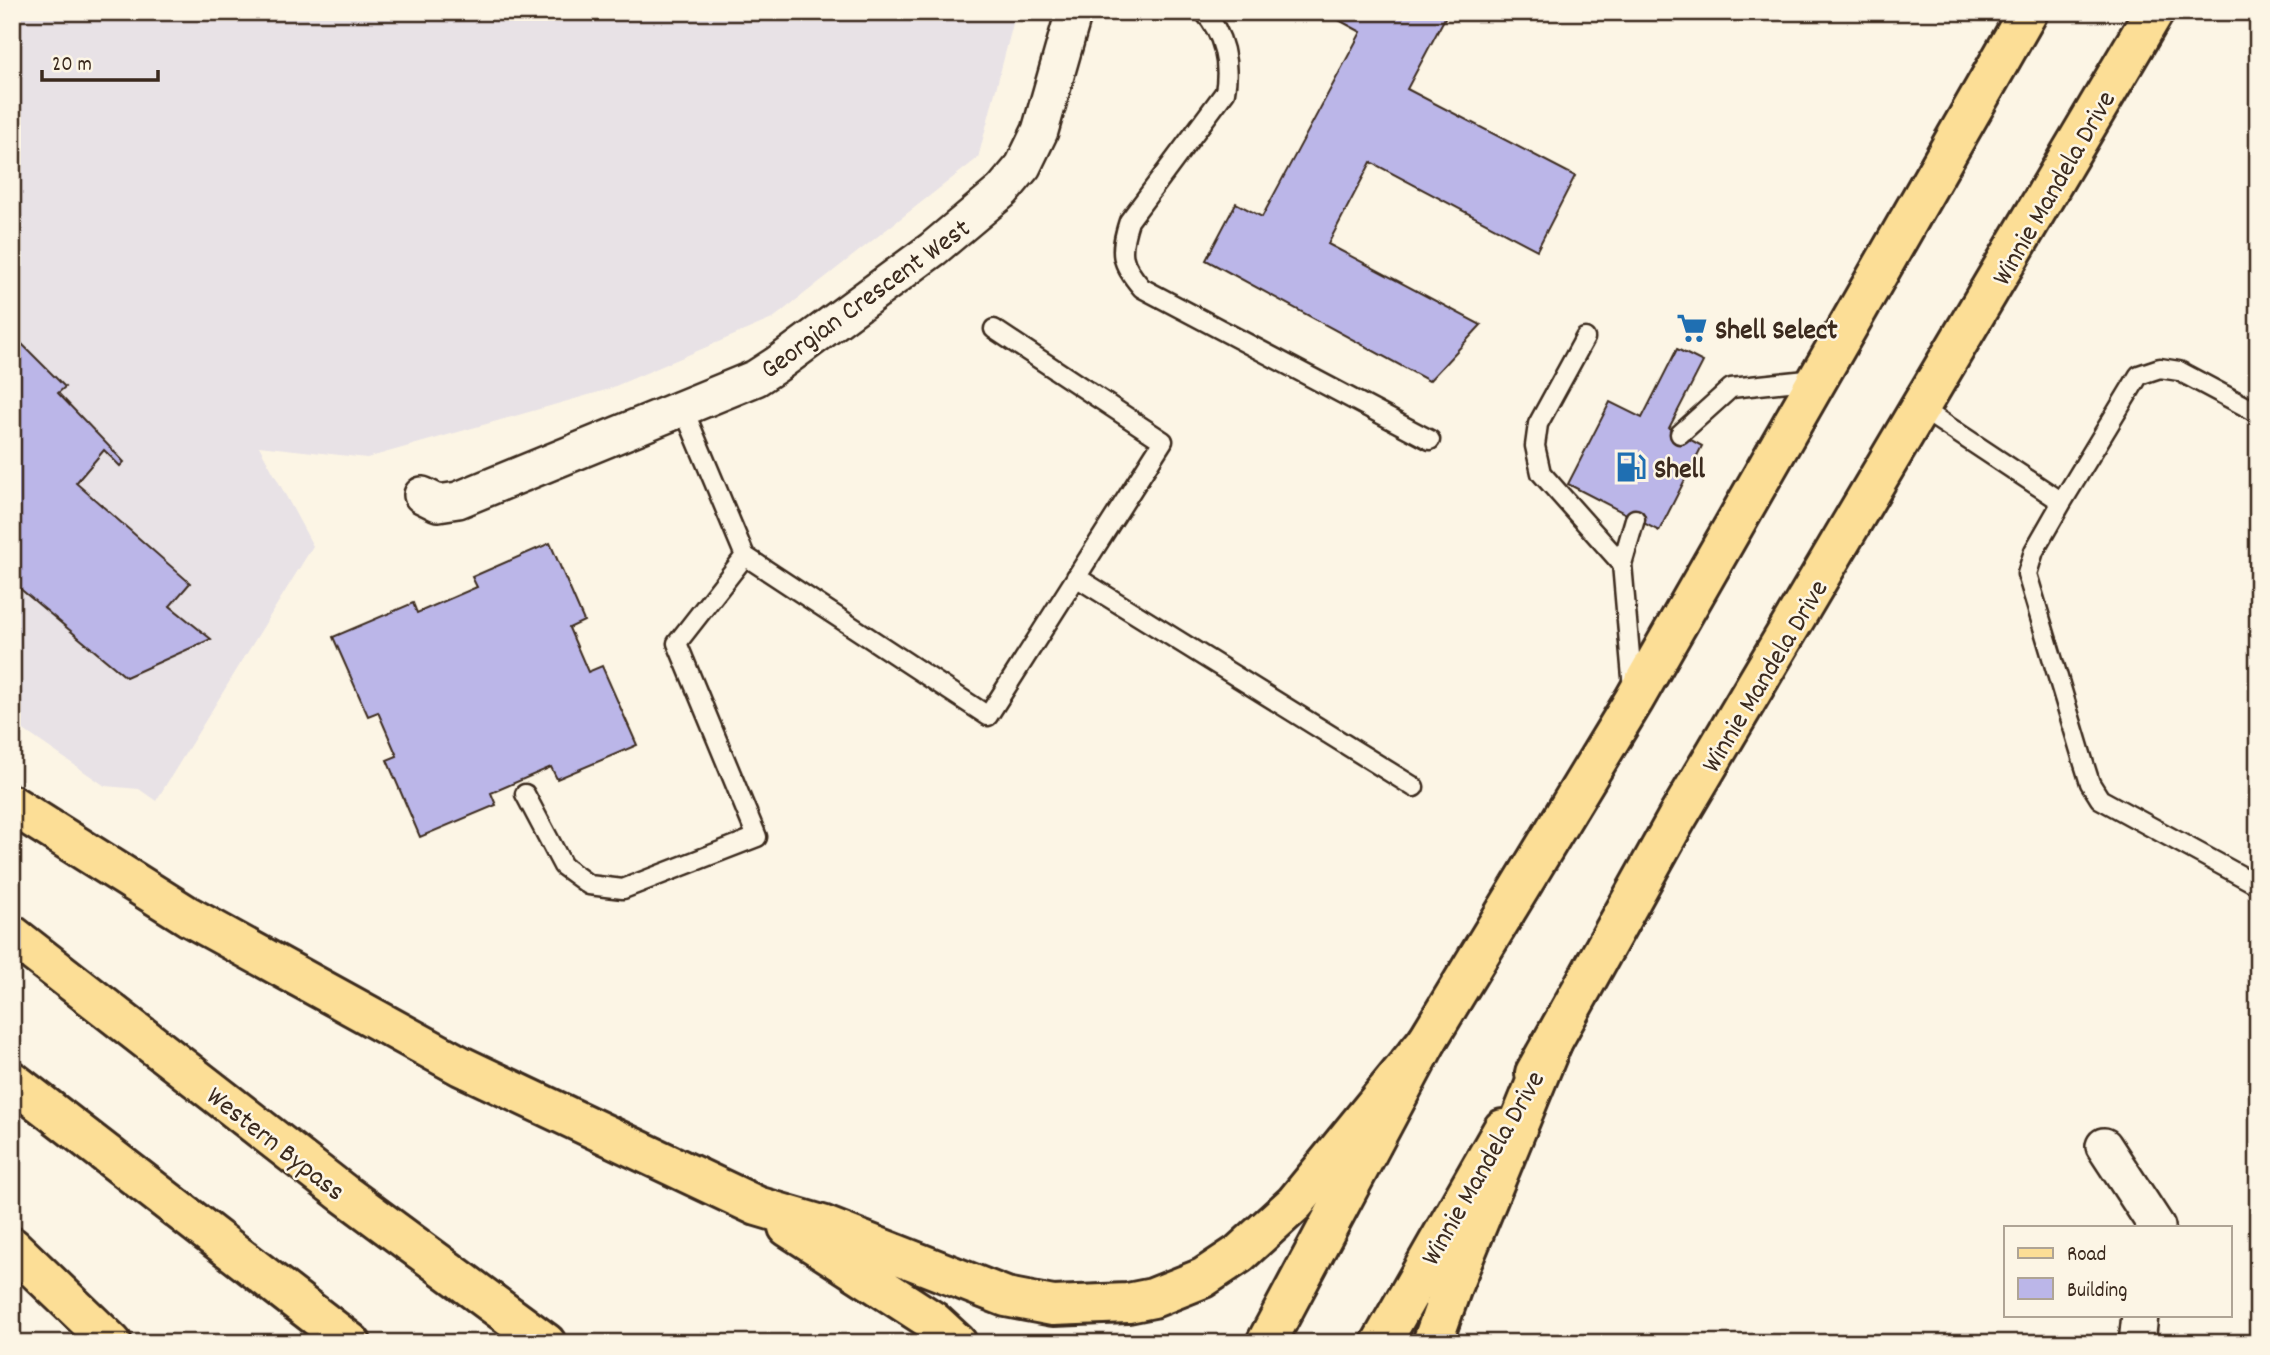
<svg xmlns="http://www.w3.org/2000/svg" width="2270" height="1355" font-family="Dekko,sans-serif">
<rect width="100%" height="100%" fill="#fcf5e5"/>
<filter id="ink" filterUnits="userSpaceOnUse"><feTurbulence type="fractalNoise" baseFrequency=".0143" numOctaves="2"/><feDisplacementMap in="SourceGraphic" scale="14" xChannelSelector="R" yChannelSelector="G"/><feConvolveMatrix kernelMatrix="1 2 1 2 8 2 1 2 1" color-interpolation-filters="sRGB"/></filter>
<g filter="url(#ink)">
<path fill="#e8e2e6" d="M12 12H1016L978 158 772 319 606 390 367 458 259 446 313 546 156 801 139 789 105 786 12 722Z"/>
<path fill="#bbb6e8" stroke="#3b2a1e" stroke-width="2" d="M1324 12H1448L1407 89 1575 176 1537 250 1371 162 1328 244 1481 325 1429 381 1206 260 1236 203 1262 217 1361 32Z
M12 334 65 387 58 393 124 462 120 466 104 450 76 483 190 583 170 606 211 639 126 677 12 582Z
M1677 349 1703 362 1669 428 1702 446 1659 531 1568 484 1610 402 1642 418Z
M550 543 584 621 569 628 588 672 602 666 637 745 557 779 551 767 491 793 496 805 420 837 387 760 397 756 378 712 368 716 333 637 413 603 417 613 477 587 472 577Z"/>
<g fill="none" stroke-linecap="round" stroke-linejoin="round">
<g stroke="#3b2a1e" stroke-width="23">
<path id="service" d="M1204 12C1224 34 1230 64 1225 92L1129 221C1119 252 1120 263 1142 288L1430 440
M1585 338 1538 424 1535 446 1541 473 1622 564
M683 408 745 556 988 716 1163 441 994 329
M1922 409 2062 502 2034 551 2027 574 2084 764 2090 783 2100 799 2258 885
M1680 434 1731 388 1816 379
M2062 502 2139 375 2160 368 2179 371 2258 413
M1076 577 1414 787
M1633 689 1622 564 1635 519
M525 794 563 866 589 885 623 889 757 837 677 643 745 556"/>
</g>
<g stroke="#3b2a1e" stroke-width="40">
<path id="minor" d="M422 495 438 503 458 500 756 378 776 365 933 249 1002 191 1023 166 1040 131 1074 12
M2104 1146 2157 1227
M2137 1343 2140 1315"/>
</g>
<g stroke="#3b2a1e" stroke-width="44">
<path id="primary" d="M1535 1073 1677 818 2154 12
M1266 1343 1427 1041 1634 700 2028 12
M1381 1343 1503 1129"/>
</g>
<g stroke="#3b2a1e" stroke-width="44">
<path id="motorway" d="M12 805 188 916 461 1066 757 1206 822 1225 1006 1297 1053 1306 1128 1303 1153 1298 1203 1278 1239 1254 1295 1203 1427 1041
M12 935 343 1193 546 1343
M12 1081 351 1343
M788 1227 933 1321 957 1343
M12 1247 112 1343
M1432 1343 1453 1284 1552 1043"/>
</g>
<use href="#service" stroke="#fcf5e5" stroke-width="18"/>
<use href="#minor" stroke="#fcf5e5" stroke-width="35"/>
<use href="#primary" stroke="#fcde96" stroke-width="38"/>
<use href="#motorway" stroke="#fcde96" stroke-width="38"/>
</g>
</g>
<defs>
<g id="supermarket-bare" transform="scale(2.415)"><path d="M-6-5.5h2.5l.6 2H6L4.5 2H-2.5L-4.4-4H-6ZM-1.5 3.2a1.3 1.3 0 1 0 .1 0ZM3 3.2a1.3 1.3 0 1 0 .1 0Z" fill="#1f6fb2" stroke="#fcf5e5" stroke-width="2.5" paint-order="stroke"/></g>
<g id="fuel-bare" transform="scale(2.415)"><path d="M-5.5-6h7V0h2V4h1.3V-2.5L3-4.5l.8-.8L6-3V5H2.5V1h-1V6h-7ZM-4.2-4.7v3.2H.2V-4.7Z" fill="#1f6fb2" stroke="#fcf5e5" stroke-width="2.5" paint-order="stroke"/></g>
</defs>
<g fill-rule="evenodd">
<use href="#supermarket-bare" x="1692" y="328"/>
<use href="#fuel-bare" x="1631" y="467"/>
</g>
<g text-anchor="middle" stroke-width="5" stroke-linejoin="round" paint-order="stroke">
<g font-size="28" fill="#3b2a1e" stroke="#fcf5e5">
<text transform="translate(2052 187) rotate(-60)" y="10">Winnie Mandela Drive</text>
<text transform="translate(864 297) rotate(-36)" y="10">Georgian Crescent West</text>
<text transform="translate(1763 675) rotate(-59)" y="10">Winnie Mandela Drive</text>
<text transform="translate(277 1142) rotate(38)" y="10">Western Bypass</text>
<text transform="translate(1481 1167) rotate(-60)" y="10">Winnie Mandela Drive</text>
</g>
<g font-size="28" font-weight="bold" fill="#3b2a1e" stroke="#fcf5e5" text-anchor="start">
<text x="1715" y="338">Shell Select</text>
<text x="1654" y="477">Shell</text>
</g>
</g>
<rect width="2270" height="1355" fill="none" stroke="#fcf5e5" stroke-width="42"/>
<rect x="21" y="21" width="2228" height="1313" fill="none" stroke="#3b2a1e" stroke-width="2.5" filter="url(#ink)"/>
<rect x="2004" y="1226" width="228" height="91" fill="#fcf5e5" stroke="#afa495" stroke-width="2"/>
<rect x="2018" y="1248" width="35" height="10" fill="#fcde96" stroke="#afa495" stroke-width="2"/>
<text x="2067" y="1260" font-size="21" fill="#3b2a1e">Road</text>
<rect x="2018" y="1278" width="35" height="21" fill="#bbb6e8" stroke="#afa495" stroke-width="2"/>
<text x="2067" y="1296" font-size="21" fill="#3b2a1e">Building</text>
<path d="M42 70v10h116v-10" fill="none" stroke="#3b2a1e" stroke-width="3.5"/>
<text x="52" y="70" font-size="21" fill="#3b2a1e" stroke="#fcf5e5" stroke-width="5" paint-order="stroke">20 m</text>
</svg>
